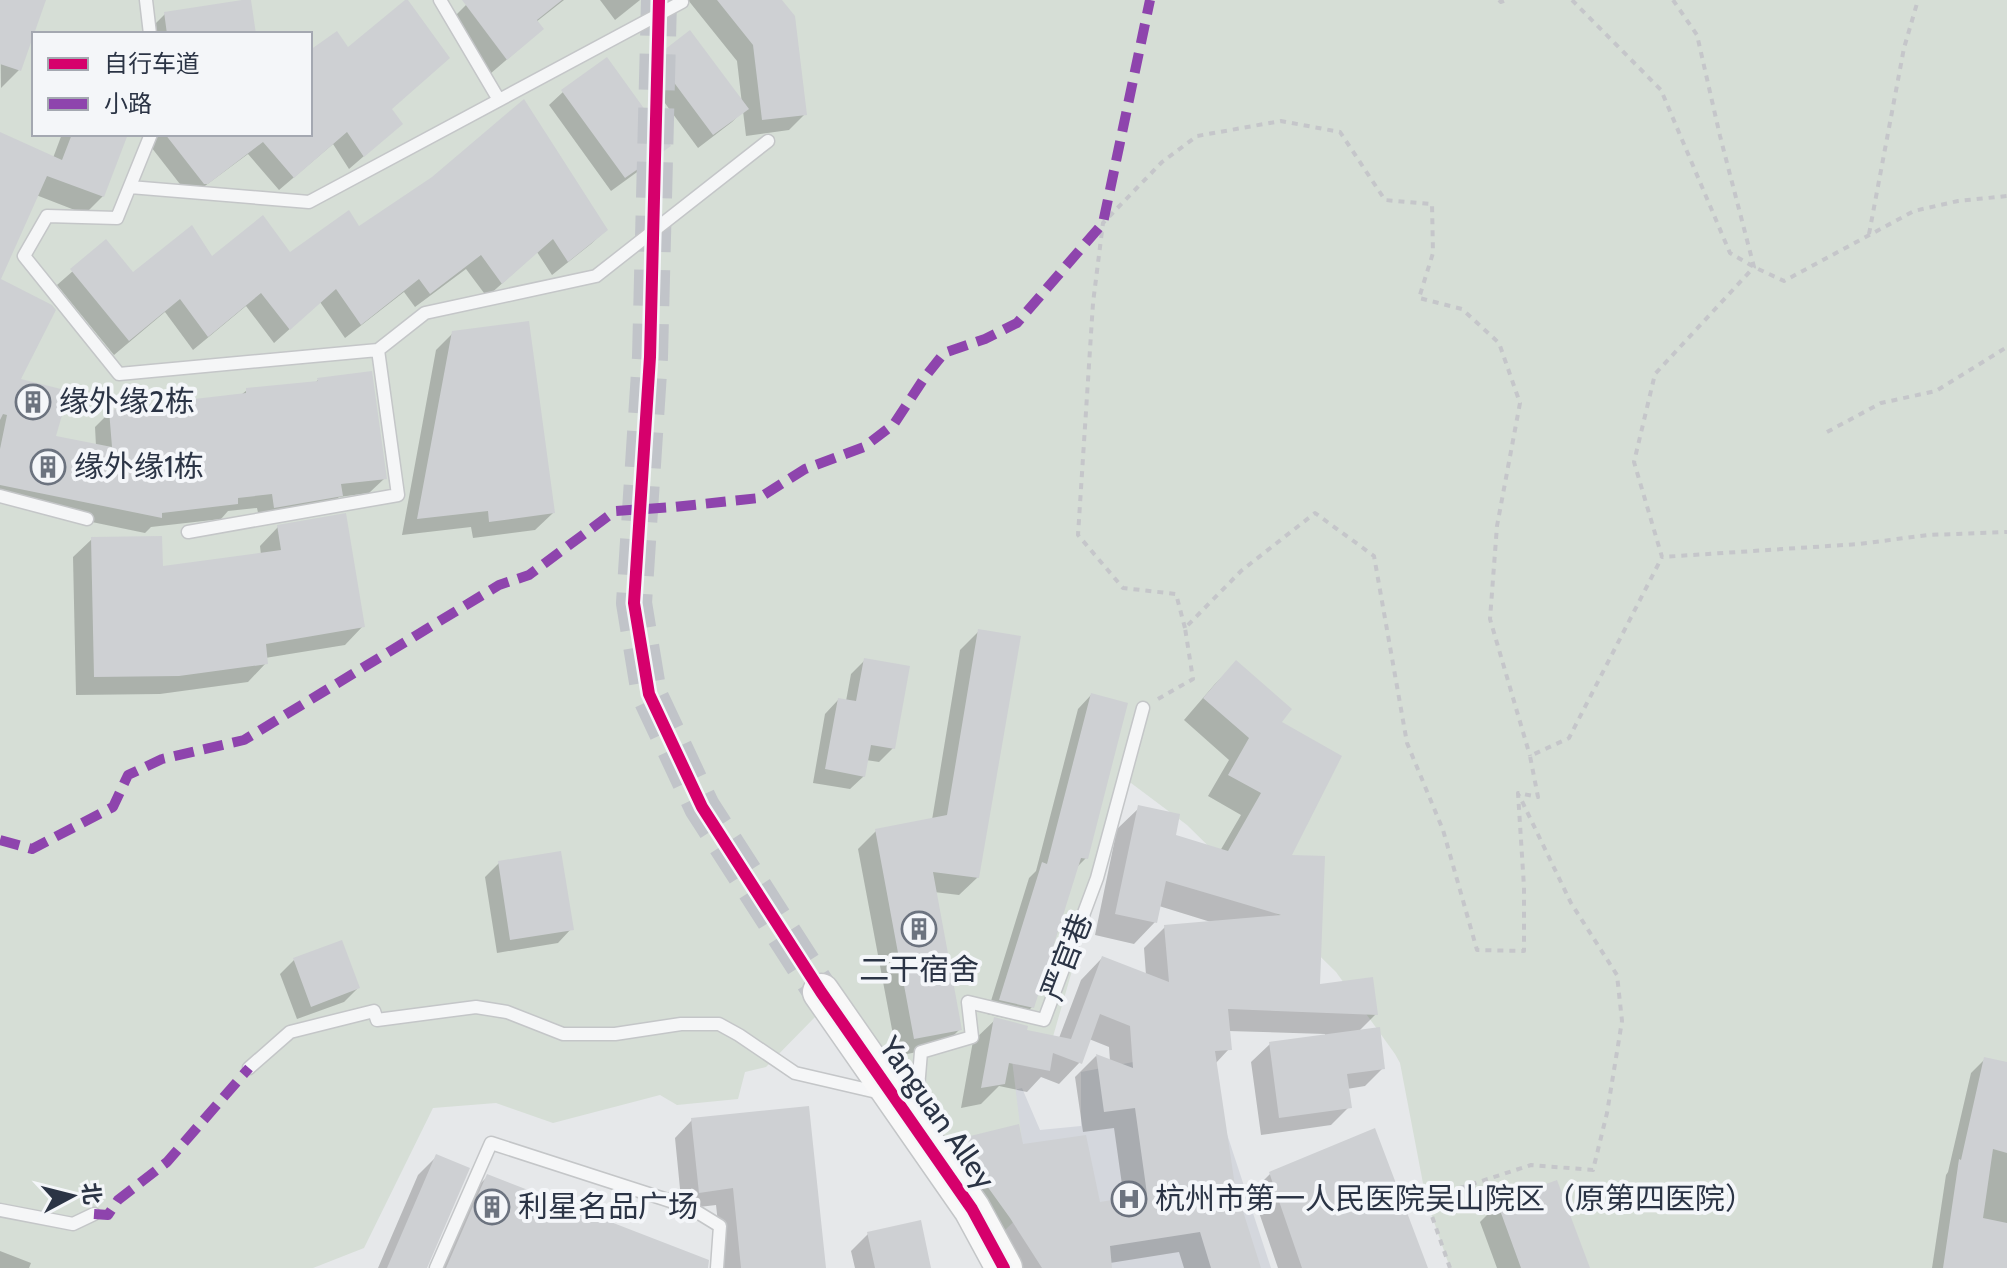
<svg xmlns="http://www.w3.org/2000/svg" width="2007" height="1268" font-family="Cabin,'Noto Sans SC',sans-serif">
<rect width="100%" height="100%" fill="#e6e8ea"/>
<path fill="#d4d7dd" d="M1200 1052 1271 1268H1046L959 1104 1022 1088 1040 1130 1081 1126V1072L1175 1054Z"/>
<path fill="#d6ded6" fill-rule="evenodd" d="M0 0H2007V1268H1450L1426 1199 1400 1063 1395 1054 1336 972 1187 825 1127 780 1050 1047 1011 1052 1030 1206 1005 1230 817 1015 766 1067 745 1072 738 1099 677 1105 660 1095 553 1123 496 1103 433 1108 364 1248 313 1268H0ZM34 34H310V134H34Z"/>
<path fill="#0003" d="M0 0H44L19 70 1 88Z
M471 0H564L536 22 542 29 490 74 450 21Z
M600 0H640L615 20Z
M688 0H779L805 114 789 130 746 136 743 111 732 122 698 148 642 72 656 59 690 33 742 104 737 61Z
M165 14 254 34H152L151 28Z
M310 53 390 110 386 137 349 169 333 144 279 190 248 154 190 197 148 143 157 134H310Z
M563 92 668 145 655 159 611 191 549 105Z
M0 134 53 158 62 134H126L103 196 85 214 36 195 0 276Z
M358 228 606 230 591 244 552 275 537 252 487 297 466 269 415 307 404 292 345 338 320 302 274 343 246 306 193 350 165 312 114 355 57 285 106 242 133 274 211 259 290 254Z
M0 280 11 379 53 437 96 446 95 427 110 412 175 406 178 403 241 395 247 390 315 383 318 380 385 478 369 493 339 497 326 510 260 522 257 508 228 511 221 519 151 527 145 533 0 503Z
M453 333 553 513 535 530 473 538 471 527 402 535 436 350Z
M278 527 363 626 345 645 265 658 266 663 248 682 160 694 76 695 73 557 92 539 161 569 261 555 260 546Z
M979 631 978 877 959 895 934 892 960 1029 942 1047 897 1056 858 849 876 831 932 820 960 650Z
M865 660 893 748 879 762 866 760 864 776 850 789 813 783 825 714 838 700 846 701 851 674Z
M1236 663 1278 722 1289 856 1317 987 1376 1014 1358 1032 1383 1068 1365 1086 1347 1089 1349 1107 1331 1125 1261 1135 1251 1062 1270 1044 1325 1037V1034L1228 1031 1229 1049 1215 1064 1233 1187 1258 1268H1184L1179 1252 1110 1263V1268H1008L934 1163 955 1142 1018 1127 1021 1146 1098 1204 1124 1199 1114 1128 1083 1132 1075 1077 1096 1056 1110 1061 1109 1047 1089 1039 1080 1062 1059 1084 1041 1077 1027 1092 999 1086 981 1104 961 1108 973 1041 995 1020 1024 1032 1059 1038 1081 980 1102 958 1146 975 1144 948 1165 927 1214 923 1159 906 1155 922 1134 944 1095 935 1117 829 1139 808 1173 837 1220 851 1241 815 1208 796 1229 760 1184 720 1215 684Z
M1091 695 1086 858 1075 869 1032 1007 1018 1021 987 1014 1029 878 1036 871 1078 709Z
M499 863 571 929 558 943 497 953 485 877Z
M341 942 358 988 344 1002 297 1019 280 974 294 960Z
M1985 1059 2007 1064V1268H1932L1946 1175 1948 1172 1971 1073Z
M692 1120 824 1268H723L716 1205 682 1209 675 1138Z
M436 1157 426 1268H378L418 1175Z
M1270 1174 1426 1268H1278L1252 1192Z
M488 1176 701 1268H437L469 1195Z
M1498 1204 1587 1268H1497L1480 1222Z
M868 1234 929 1268H855L851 1251Z
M0 1251 31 1263 29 1268H0Z"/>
<path fill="#ced0d3" d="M0 0H46L21 71 0 64Z
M242 0H251L256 34H167L164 12Z
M405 0H408L450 58 392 109 403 124 364 157 347 132 294 178 263 142 208 184H204L165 134H310V50L337 31 348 47Z
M462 0H562L537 20 544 29 507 60Z
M717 0H782L795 16 807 115 762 120 753 45Z
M690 30 749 109 713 135 655 57Z
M607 57 671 146 625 178 561 90Z
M524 99 608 230 568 262 553 239 502 284 481 255 430 294 419 279 361 325 336 289 290 330 261 293 208 337 180 299 129 341 70 269 106 239 133 272 192 225 212 256 263 215 290 252 349 210 359 226 432 177Z
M0 132 62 160 72 134H128L104 197 47 176 1 279 52 305 56 310 21 379 69 391 56 436 112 447 109 410 178 404 177 401 246 393V388L318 381 317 378 372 371 387 479 341 484 343 496 274 508 272 494 238 498V504L162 513V518L0 485V449L7 415 3 414 0 420Z
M529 321 555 513 489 522 488 511 417 519 452 331Z
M346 513 365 627 266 644 268 664 179 676 94 677 91 537 162 536 163 566 281 550 277 525Z
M978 629 1021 636 979 878 933 872 962 1030 914 1039 875 829 947 815Z
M864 658 910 666 895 749 871 745 865 777 825 769 838 698 856 701Z
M1236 660 1292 709 1282 722 1342 756 1292 855 1325 856 1320 984 1373 977 1378 1015 1228 1009 1232 1050 1215 1051 1235 1186 1261 1268H1211L1200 1232 1110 1246 1112 1268H1042L1010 1218 954 1140 1019 1124 1023 1144 1086 1135 1100 1202 1147 1194 1135 1108 1104 1112 1096 1054 1133 1068 1130 1026 1100 1014 1082 1064 1053 1053 1050 1071 1009 1063 1005 1084 981 1088 994 1017 1028 1026 1027 1030 1071 1039 1102 956 1169 982 1164 925 1281 915 1166 881 1157 923 1115 914 1138 805 1180 814 1176 835 1228 851 1261 793 1228 775 1249 738 1203 698Z
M1091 693 1128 703 1088 859 1081 858 1034 1008 999 1000 1042 862 1047 864Z
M561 851 574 930 510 940 498 861Z
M342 940 360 988 311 1007 293 958Z
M1380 1027 1385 1069 1347 1074 1352 1108 1279 1118 1269 1042Z
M1984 1057 2007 1062V1153L1993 1149 1983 1218 2007 1223V1268H1943L1959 1159 1961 1160Z
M809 1106 826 1268H741L733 1188 699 1193 691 1118Z
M1375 1128 1428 1268H1302L1269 1172Z
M436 1154 470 1168 427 1268H387Z
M487 1174 709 1260 708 1268H446Z
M1557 1180 1590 1268H1521L1497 1202Z
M921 1220 931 1268H875L867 1232Z"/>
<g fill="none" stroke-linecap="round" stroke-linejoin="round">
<path stroke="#c1c4c9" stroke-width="36" stroke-dasharray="36 18" stroke-linecap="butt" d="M659 0 650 357 634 603 649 694 702 807 821 992"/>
<g stroke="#c4c6c8" stroke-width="15">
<path id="lane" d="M146 0 150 34
M440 0 499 100
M151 134 117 218 47 216 24 256 119 374 378 350 398 495 188 532
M130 187 309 202 682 2
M378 350 425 313 596 276 768 141
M0 496 87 519
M249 1068 290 1032 374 1011 377 1020 476 1007 507 1012 563 1034H615L681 1024H719L739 1035 795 1073 881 1093
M916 1112 921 1052 972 1037 968 1002 1044 1020 1097 878 1143 708
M0 1210 73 1224 94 1214
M436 1268 491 1143 689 1207 720 1226 717 1268"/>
</g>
<g stroke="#c4c6c8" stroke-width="39">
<path id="secondary" d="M821 992 972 1209 1004 1268"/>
</g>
<path stroke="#c5c6ca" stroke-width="4" stroke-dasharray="6 6" stroke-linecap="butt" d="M1499 0 1501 2 1506 0
M1572 0 1661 90 1730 253 1754 267 1784 281 1914 211 1958 201 2007 196
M1673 0 1697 35 1720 136 1754 267 1655 374 1634 462 1662 557 1859 544 1928 535 2007 532
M1869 234 1904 48 1918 0
M1827 432 1881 403 1936 391 2007 347
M1185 628 1176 594 1123 588 1078 535 1093 303 1103 223 1162 162 1197 136 1281 121 1340 132 1385 200 1432 204 1433 253 1419 298 1462 309 1499 343 1520 403 1497 526 1490 619 1530 756
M1158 699 1193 679 1185 628 1241 571 1315 513 1374 556 1407 743 1443 830 1477 950 1524 951V887L1518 793 1538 797 1530 756 1569 738 1662 557
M1450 1268 1426 1199 1531 1165 1593 1170 1607 1113 1622 1021 1617 975 1571 903 1519 795"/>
<use href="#lane" stroke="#f5f6f7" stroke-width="12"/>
<use href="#secondary" stroke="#f8f8f8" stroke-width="36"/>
<path stroke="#8e44ad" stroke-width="10" stroke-dasharray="20 10" stroke-linecap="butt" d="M0 840 32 849 113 807 128 775 162 759 244 740 499 585 529 575 615 511 674 507 759 498 805 469 864 447 894 424 925 377 944 353 985 339 1017 323 1103 223 1150 0
M94 1214 108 1215 118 1200 167 1162 249 1068"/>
<g stroke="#f4f6f9" stroke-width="17">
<path id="cycleway" d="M659 0 650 357 634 603 649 694 702 807 821 992 972 1209 1004 1268"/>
</g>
<use href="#cycleway" stroke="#d6006c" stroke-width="12"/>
</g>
<defs>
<g id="building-ring" transform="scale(1.8)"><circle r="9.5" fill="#f4f6f9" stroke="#6c737f" stroke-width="1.5"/><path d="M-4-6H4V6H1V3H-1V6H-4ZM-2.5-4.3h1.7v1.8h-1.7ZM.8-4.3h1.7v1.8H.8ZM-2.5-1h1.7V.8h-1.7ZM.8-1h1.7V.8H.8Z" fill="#6c737f"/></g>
<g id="hospital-ring" transform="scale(1.8)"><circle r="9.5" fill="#f4f6f9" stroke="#6c737f" stroke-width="1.5"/><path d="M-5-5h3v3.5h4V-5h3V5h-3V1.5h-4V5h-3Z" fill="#6c737f"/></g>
</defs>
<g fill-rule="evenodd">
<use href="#building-ring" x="33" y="402"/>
<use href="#building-ring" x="48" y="467"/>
<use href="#building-ring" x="919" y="929"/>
<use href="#hospital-ring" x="1129" y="1199"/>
<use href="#building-ring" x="492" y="1207"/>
</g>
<g text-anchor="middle" stroke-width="8" stroke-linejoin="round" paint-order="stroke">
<g font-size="30" fill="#2b3445" stroke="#f4f6f9" text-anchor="start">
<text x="59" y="412">缘外缘2栋</text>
<text x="74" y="477">缘外缘1栋</text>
<text x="919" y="980" text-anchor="middle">二干宿舍</text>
<text x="1155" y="1209">杭州市第一人民医院吴山院区（原第四医院）</text>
<text x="518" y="1217">利星名品广场</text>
</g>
<g font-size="30" fill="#2b3445" stroke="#f4f6f9">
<text transform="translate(1067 957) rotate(-69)" y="10">严官巷</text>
<text transform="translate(937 1113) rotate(55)" y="10">Yanguan Alley</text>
</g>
</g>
<rect x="32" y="32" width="280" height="104" fill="#f4f6f9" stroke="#a4a8b1" stroke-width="2"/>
<rect x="48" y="58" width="40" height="12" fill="#d6006c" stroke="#a4a8b1" stroke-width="2"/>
<text x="104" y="72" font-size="24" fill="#2b3445">自行车道</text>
<rect x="48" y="98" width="40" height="12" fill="#8e44ad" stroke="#a4a8b1" stroke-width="2"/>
<text x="104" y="112" font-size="24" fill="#2b3445">小路</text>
<g transform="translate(72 1196) rotate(83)" stroke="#f4f6f9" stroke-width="6" paint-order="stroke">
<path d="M0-6L14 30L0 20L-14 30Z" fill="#2b3445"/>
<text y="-12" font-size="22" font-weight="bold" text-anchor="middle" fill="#2b3445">北</text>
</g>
</svg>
